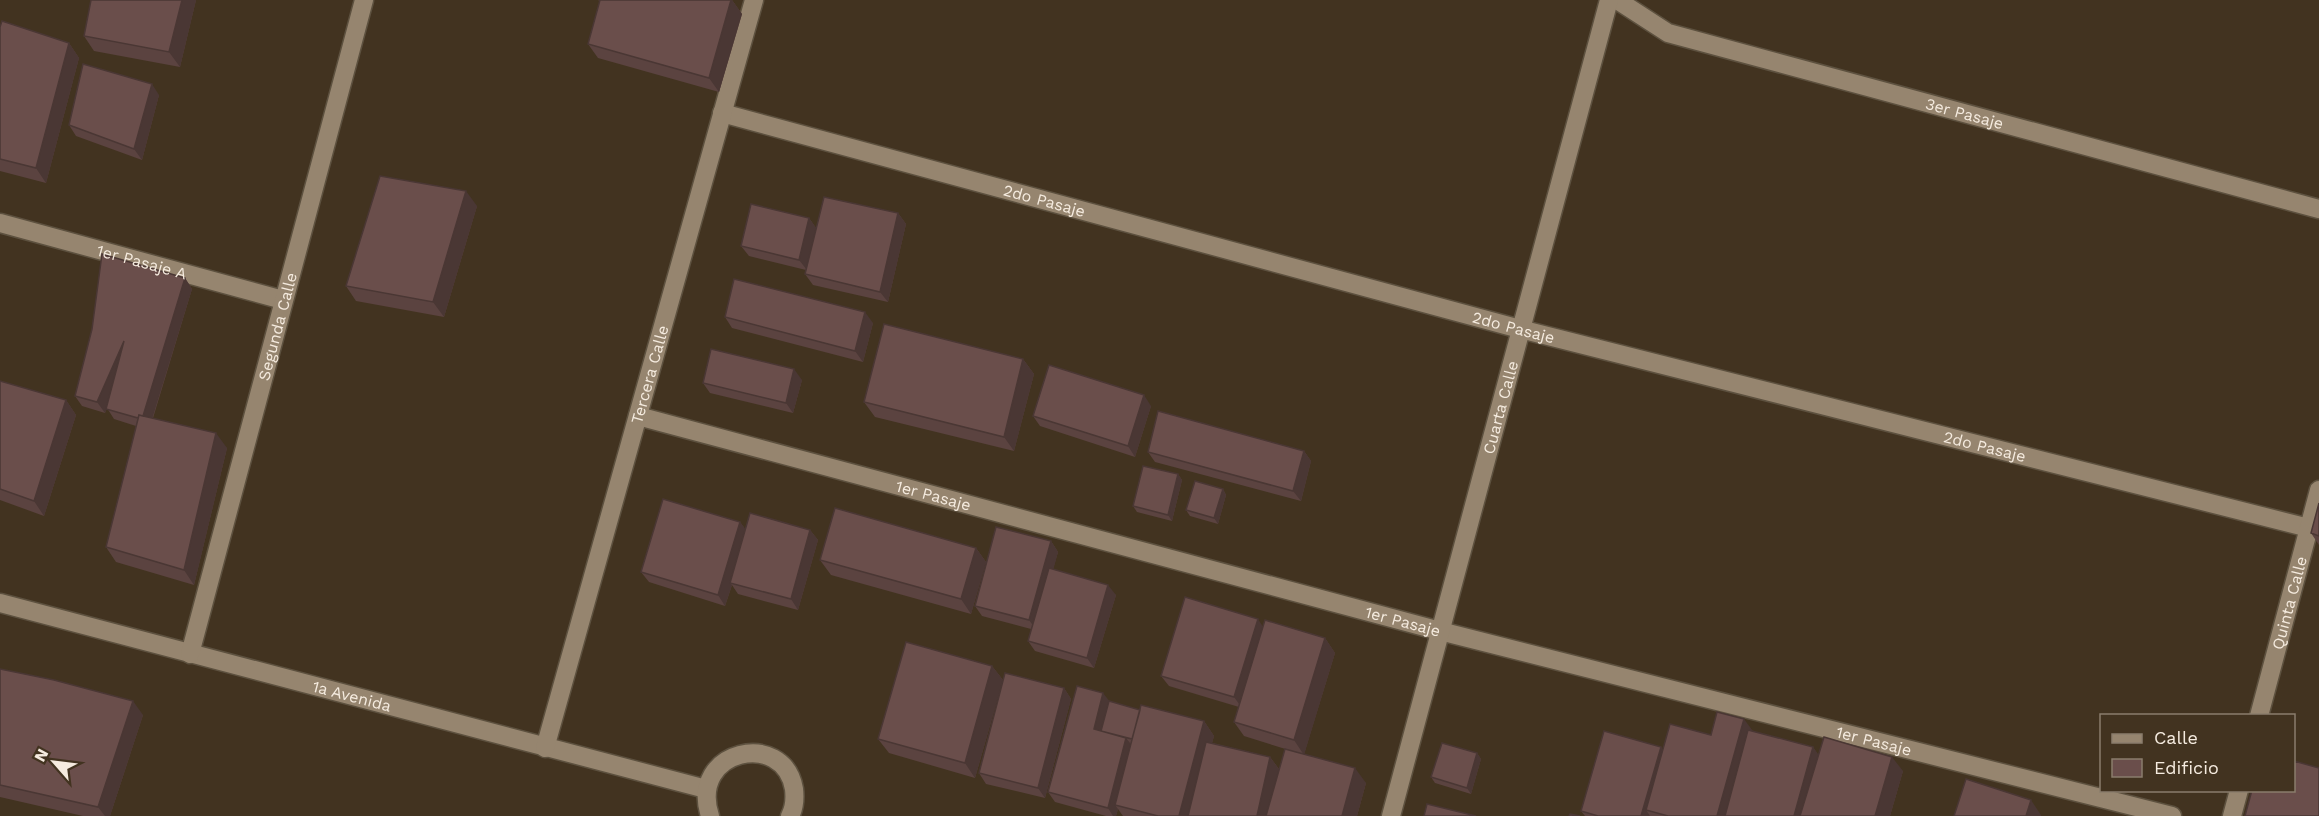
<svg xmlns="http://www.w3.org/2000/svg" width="2319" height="816" font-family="'Work Sans',sans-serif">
<rect width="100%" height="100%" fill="#423320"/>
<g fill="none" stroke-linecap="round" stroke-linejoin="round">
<g stroke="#5d513f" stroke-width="21">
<g id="lane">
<path id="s1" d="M0 223 283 300"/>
</g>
</g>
<g stroke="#5d513f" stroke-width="21">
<g id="street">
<path id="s2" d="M1617 0 1668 33 2319 209"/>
<path id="s3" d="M722 113 1520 329 2309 528"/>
<path id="s4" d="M638 416 1440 631 2172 816"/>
<path id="s5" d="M0 603 706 789"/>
<path id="s6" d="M190 654 364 0"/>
<path id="s7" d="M2259 716 2319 490"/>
<path id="s8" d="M545 748 754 0"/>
<path d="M710 816C688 749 784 729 794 789 795 798 795 807 790 816"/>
<path id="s9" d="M1391 816 1609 0"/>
<path d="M2232 816 2239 790"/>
</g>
</g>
<use href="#lane" stroke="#96856f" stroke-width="18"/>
<use href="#street" stroke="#96856f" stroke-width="18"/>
</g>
<path fill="#5b4340" d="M91 0H196L180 67 94 51 84 36Z
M598 0H732L742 14 719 92 598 58 588 44 600 1Z
M0 27 69 43 79 58 46 183 0 171Z
M159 95 142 160 76 136 69 125Z
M477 206 444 317 356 301 346 286Z
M898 213 906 224 888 302 813 285 805 274 806 270 749 256 741 246 809 218 816 228Z
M185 278 192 289 153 418 227 448 194 585 116 562 106 547 136 426 114 419 107 408 105 413 82 406 75 396Z
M725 317 873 323 863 362 732 328Z
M1023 359 1034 374 1014 451 875 417 864 402Z
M802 380 793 413 710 393 703 383Z
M0 381 66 400 76 415 44 516 0 500Z
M1151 406 1135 457 1040 426 1033 416Z
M1304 451 1311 461 1301 501 1155 462 1148 452Z
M1178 474 1182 480 1172 521 1137 512 1133 506Z
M1223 489 1226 495 1218 524 1190 516 1186 510Z
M2319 503V545L2311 533Z
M740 522 745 529 810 530 818 540 798 610 738 594 732 585 725 606 649 582 641 572Z
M1051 541 1058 552 1053 569 1116 595 1094 668 1035 651 1028 641 1031 629 982 616 975 606Z
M976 548 986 562 971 614 831 575 820 560Z
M1263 626 1325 638 1335 653 1304 754 1366 783 1357 816H1123L1118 809 1116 816H1106L1055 802 1048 792 1109 701 1140 710 1204 721 1214 736 1212 743 1270 757 1279 769 1292 751 1244 736 1234 722 1239 707 1169 686 1161 676Z
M992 666 1003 680 975 778 889 753 878 739Z
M0 669 143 715 110 816H83L0 797Z
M1064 688 1071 699 1045 798 986 784 979 773Z
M1752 731 1813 747 1818 755 1903 771 1890 816H1585L1581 811 1661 747 1663 750Z
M1477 753 1481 759 1471 794 1435 783 1431 777Z"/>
<path fill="#4a3734" d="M182 0H196L180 67 169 52Z
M731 0H732L742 14 719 92 709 78Z
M69 43 79 58 46 183 36 168Z
M152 84 159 95 142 160 134 149Z
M466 191 477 206 444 317 433 302Z
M898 213 906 224 888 302 880 292Z
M809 218 817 229 807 270 799 260Z
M185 278 192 289 149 429 142 419Z
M865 312 873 323 863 362 855 351Z
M124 341 132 352 105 413 97 402Z
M1023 359 1034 374 1014 451 1004 437Z
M794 369 802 380 793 413 786 403Z
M1144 395 1151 406 1135 457 1128 446Z
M66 400 76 415 44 516 34 501Z
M216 433 227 448 194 585 184 570Z
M1304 451 1311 461 1301 501 1293 491Z
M1178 474 1182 480 1172 521 1168 515Z
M1223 489 1226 495 1218 524 1214 518Z
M740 522 748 532 730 583 732 585 725 606 718 595Z
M810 530 818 540 798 610 791 599Z
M1051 541 1058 552 1037 631 1029 620Z
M976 548 986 562 971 614 961 599Z
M1108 585 1116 595 1094 668 1087 658Z
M1258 619 1265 630 1242 708 1234 697Z
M1325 638 1335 653 1304 755 1294 740Z
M992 666 1003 680 975 778 965 763Z
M1064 688 1071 699 1045 798 1038 788Z
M1103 693 1111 703 1103 731 1094 729Z
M133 701 143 715 110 816H105L98 807Z
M1744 719 1755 734 1731 816H1717Z
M1204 721 1214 736 1193 816H1179Z
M1126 738 1134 748 1115 805 1118 809 1116 816H1113L1108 808Z
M1661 747 1668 758 1646 810 1650 816H1641Z
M1813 747 1823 761 1809 816H1794Z
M1477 753 1481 759 1471 794 1467 788Z
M1270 757 1281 772 1271 816H1257Z
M1892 757 1903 771 1890 816H1875Z
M1355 768 1366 783 1357 816H1342Z
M2031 800 2041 815V816H2026Z"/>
<path fill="#6a4e4b" stroke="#4a3734" stroke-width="1.5" d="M91 0H182L169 52 84 36Z
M600 0H731L709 78 588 44Z
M2 21 69 43 36 168 0 159V27Z
M83 64 152 84 134 149 69 125Z
M380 176 466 191 433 302 346 286Z
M824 197 898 213 880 292 805 274Z
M751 204 809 218 799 260 741 246Z
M102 254 185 278 143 416 139 415 138 418 106 409 124 341 97 402 75 396 92 329Z
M734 279 865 312 855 351 725 317Z
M884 324 1023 359 1004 437 864 402Z
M711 349 794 369 786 403 703 383Z
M1049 365 1144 395 1128 446 1033 416Z
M0 381 66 400 34 501 0 489Z
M1158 411 1304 451 1293 491 1148 452Z
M139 415 216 433 184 570 106 547Z
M1143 466 1178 474 1168 515 1133 506Z
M1195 481 1223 489 1214 518 1186 510Z
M663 499 740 522 718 595 641 572Z
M2319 503V536L2311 533Z
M835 508 976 548 961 599 820 560Z
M750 513 810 530 791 599 730 583Z
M996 527 1051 541 1029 620 975 606Z
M1049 568 1108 585 1087 658 1028 641Z
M1185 597 1258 619 1234 697 1161 676Z
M1265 620 1325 638 1294 740 1234 722Z
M906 642 992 666 965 763 878 739Z
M0 669 54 680 133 701 98 807 0 785Z
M1005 673 1064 688 1038 788 979 773Z
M1077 686 1103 693 1094 729 1126 738 1108 808 1048 792Z
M1109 701 1140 710 1132 739 1101 731Z
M1141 705 1204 721 1179 816H1158L1115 805Z
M1717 712 1744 719 1717 816H1668L1646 810 1670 724 1711 735Z
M1748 730 1813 747 1794 816H1725Z
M1604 731 1661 747 1641 816H1598L1581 811Z
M1824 737 1892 757 1875 816H1800Z
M1206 742 1270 757 1257 816H1188Z
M1442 743 1477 753 1467 788 1431 777Z
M1285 749 1355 768 1342 816H1266Z
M2294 761 2319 768V816H2245L2252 790H2294Z
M1966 779 2031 800 2026 816H1954Z
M1427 804 1476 816H1424Z
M1570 814 1580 816H1569Z"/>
<g text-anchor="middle" stroke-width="5" stroke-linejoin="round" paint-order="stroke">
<g font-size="16" fill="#f5ebdf" stroke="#423320">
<text dy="6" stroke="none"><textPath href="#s2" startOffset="368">3er Pasaje</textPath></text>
<text dy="6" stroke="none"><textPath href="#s3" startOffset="334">2do Pasaje</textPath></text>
<text dy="6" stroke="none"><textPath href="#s1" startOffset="147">1er Pasaje A</textPath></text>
<text dy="6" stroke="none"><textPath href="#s6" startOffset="339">Segunda Calle</textPath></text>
<text dy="6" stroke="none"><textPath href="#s3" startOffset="820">2do Pasaje</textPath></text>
<text dy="6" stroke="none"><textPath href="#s8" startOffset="388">Tercera Calle</textPath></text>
<text dy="6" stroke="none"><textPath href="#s9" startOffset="423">Cuarta Calle</textPath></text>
<text dy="6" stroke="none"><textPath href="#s3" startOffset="1306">2do Pasaje</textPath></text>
<text dy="6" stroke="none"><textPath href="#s4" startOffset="306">1er Pasaje</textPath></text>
<text dy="6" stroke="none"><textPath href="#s7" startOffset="117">Quinta Calle</textPath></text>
<text dy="6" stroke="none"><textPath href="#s4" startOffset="792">1er Pasaje</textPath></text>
<text dy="6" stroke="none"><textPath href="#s5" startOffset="364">1a Avenida</textPath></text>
<text dy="6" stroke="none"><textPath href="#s4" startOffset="1278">1er Pasaje</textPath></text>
</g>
</g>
<rect x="2100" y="714" width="195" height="78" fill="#423320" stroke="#8a7d6c" stroke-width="1.5"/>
<rect x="2112" y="734" width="30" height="9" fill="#96856f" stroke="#8a7d6c" stroke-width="1.5"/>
<text x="2154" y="744" font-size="18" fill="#f5ebdf">Calle</text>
<rect x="2112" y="759" width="30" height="18" fill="#6a4e4b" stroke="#8a7d6c" stroke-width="1.5"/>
<text x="2154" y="774" font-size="18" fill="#f5ebdf">Edificio</text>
<g transform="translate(54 762) rotate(298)" stroke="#423320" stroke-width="4.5" paint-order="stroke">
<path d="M0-4.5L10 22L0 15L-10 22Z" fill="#f5ebdf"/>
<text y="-9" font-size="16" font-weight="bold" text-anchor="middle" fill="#f5ebdf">N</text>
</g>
</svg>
